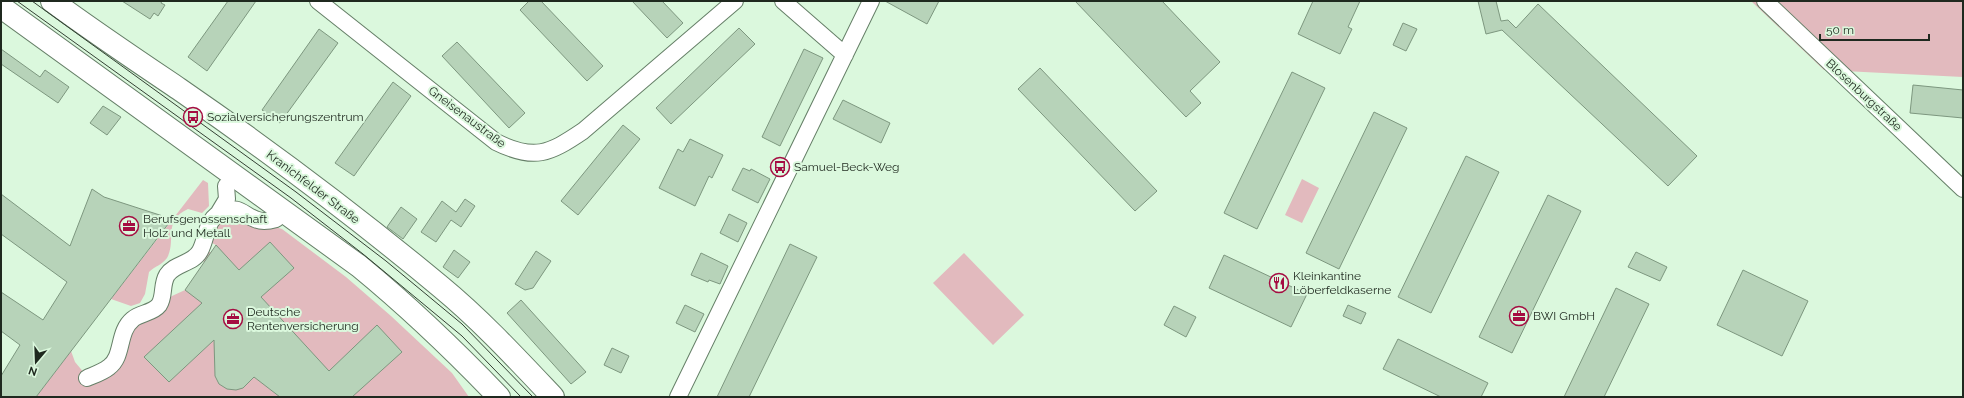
<svg xmlns="http://www.w3.org/2000/svg" width="1964" height="398" font-family="Raleway,sans-serif">
<rect width="100%" height="100%" fill="#dbf8dd"/>
<path fill="#e2babe" d="M1751 1H1963V77L1824 70Z
M1302 179 1319 188 1302 223 1285 215Z
M203 180 208 183 209 206 202 213 188 209C162 221 177 240 167 258 162 265 155 266 149 272L145 294 140 303 131 306 111 299Z
M224 213 282 229 346 277 391 316 452 373 469 397H36L71 351 75 362 90 380 126 335 172 296 185 290 204 263 203 259 208 252H212L216 245 212 243 210 237Z
M964 253 1024 315 993 345 933 283Z"/>
<path fill="#b7d3b9" stroke="#7d977f" d="M122 1H162L161 3 165 5 158 16 154 13 150 19Z
M228 1H256L207 71 188 57Z
M529 1H541L603 66 587 81 520 10Z
M632 1H662L683 23 667 38Z
M885 1H939L927 24Z
M1075 1H1162L1220 62 1190 91 1201 103 1186 117Z
M1313 1H1360L1348 27 1352 29 1340 54 1298 34Z
M1478 1H1496L1501 21 1508 20 1516 28 1538 4 1697 156 1668 186 1502 30 1486 34Z
M1403 23 1417 29 1406 51 1393 45Z
M739 28 755 44 671 124 656 108Z
M319 29 338 43 280 123 262 110Z
M457 42 525 113 509 128 442 56Z
M1 49 40 77 45 70 69 87 58 103 1 64Z
M804 49 823 58 780 146 762 137Z
M1040 68 1157 191 1135 211 1018 89Z
M1292 72 1325 88 1257 229 1224 213Z
M393 82 411 96 354 176 335 163Z
M1913 85 1963 90V118L1910 113Z
M843 100 890 123 881 143 833 119Z
M103 106 121 117 107 135 90 123Z
M1374 112 1407 128 1339 269 1306 253Z
M623 125 640 139 578 215 561 201Z
M690 139 723 155 712 178 709 176 695 206 659 188 678 149 683 152Z
M1466 156 1499 172 1431 313 1398 297Z
M743 168 750 171 751 169 770 179 758 203 732 190Z
M92 189 104 197 172 219 36 397H1V376L20 345 1 331V292L43 320 67 282 1 234V194L70 246Z
M1548 195 1581 211 1512 353 1479 337Z
M465 199 475 206 461 227 451 220 436 242 421 232 442 201 456 212Z
M401 207 417 219 403 239 387 227Z
M729 214 747 223 738 242 720 233Z
M270 242 294 268 261 297 329 371 377 325 402 352 352 397H280L254 377 243 388 236 390 227 389 219 384 215 376 214 340 169 382 144 357 202 303 185 290 216 245 239 270Z
M790 244 817 257 749 397H717Z
M454 250 470 262 458 278 443 267Z
M536 251 551 261 533 288 525 290 515 284Z
M1636 252 1667 267 1660 281 1628 267Z
M701 253 728 266 720 284 709 280 708 282 691 275Z
M1224 255 1307 294 1291 327 1209 288Z
M1743 270 1808 301 1782 356 1717 325Z
M1616 288 1649 304 1604 397H1564Z
M521 300 586 372 571 384 507 313Z
M685 305 704 314 695 332 676 323Z
M1348 305 1366 313 1361 324 1343 316Z
M1174 306 1196 317 1186 337 1164 325Z
M1398 339 1488 383 1481 397H1441L1383 369Z
M612 348 629 356 621 373 604 365Z"/>
<g fill="none" stroke-linecap="round" stroke-linejoin="round">
<g stroke="#657f67" stroke-width="18">
<path id="street" d="M318 1 496 142C534 161 549 154 583 131L735 1
M783 1 845 55
M1765 1 1963 189
M218 214 227 199 226 186
M87 378C94 375 103 372 109 367 124 356 117 332 133 319 140 313 153 313 159 305 165 296 161 285 167 275 175 263 193 264 200 251 208 236 205 218 224 211 238 205 244 215 255 219 261 222 269 221 276 219
M678 397 871 1"/>
</g>
<g stroke="#657f67" stroke-width="24">
<path id="secondary" d="M52 1C94 32 136 60 179 89 269 151 357 217 441 287 481 320 517 359 553 397
M1 7 359 266C409 307 454 350 499 397"/>
</g>
<use href="#street" stroke="#fff" stroke-width="16"/>
<use href="#secondary" stroke="#fff" stroke-width="22"/>
<path stroke="#344034" stroke-width="1" d="M17 1 291 198 363 254 462 336 521 397
M32 1 296 192 386 261 462 324 533 397"/>
</g>
<defs>
<g id="bus-ring" transform="scale(1)"><circle r="9.5" fill="#dbf8dd" stroke="#a50d42" stroke-width="1.5"/><path d="M-5-6H5V4H4V6H2V4H-2V6H-4V4H-5ZM-3.5-4V0h7V-4ZM-3.5 1.2v1.5H-2V1.2ZM2 1.2v1.5H3.5V1.2Z" fill="#a50d42"/></g>
<g id="office-ring" transform="scale(1)"><circle r="9.5" fill="#dbf8dd" stroke="#a50d42" stroke-width="1.5"/><path d="M-6-3h4V-5.5h4V-3h4V5H-6ZM-1-4.5V-3h2v-1.5ZM-6 0V1H6V0Z" fill="#a50d42"/></g>
<g id="restaurant-ring" transform="scale(1)"><circle r="9.5" fill="#dbf8dd" stroke="#a50d42" stroke-width="1.5"/><path d="M-5-6h1v4h1v-4h1v4h1v-4h1v5L-1.5 .5V6h-2V.5L-5-1ZM5-6V6H3V1.5H1.5Q1.5-4 5-6Z" fill="#a50d42"/></g>
</defs>
<g fill-rule="evenodd">
<use href="#bus-ring" x="193" y="117"/>
<use href="#bus-ring" x="780" y="167"/>
<use href="#office-ring" x="129" y="226"/>
<use href="#restaurant-ring" x="1279" y="283"/>
<use href="#office-ring" x="1519" y="316"/>
<use href="#office-ring" x="233" y="319"/>
</g>
<g text-anchor="middle" stroke-width="4" stroke-linejoin="round" paint-order="stroke">
<g font-size="12" fill="#1f291f" stroke="#dbf8dd">
<text transform="translate(1864 95) rotate(43)" y="4">Blosenburgstraße</text>
<text transform="translate(467 117) rotate(37)" y="4">Gneisenaustraße</text>
<text transform="translate(313 187) rotate(37)" y="4">Kranichfelder Straße</text>
</g>
<g font-size="12" fill="#1f291f" stroke="#dbf8dd" text-anchor="start">
<text x="207" y="121">Sozialversicherungszentrum</text>
<text x="794" y="171">Samuel-Beck-Weg</text>
<text x="143" y="223">Berufsgenossenschaft<tspan x="143" dy="14">Holz und Metall</tspan></text>
<text x="1293" y="280">Kleinkantine<tspan x="1293" dy="14">Löberfeldkaserne</tspan></text>
<text x="247" y="316">Deutsche<tspan x="247" dy="14">Rentenversicherung</tspan></text>
<text x="1533" y="320">BWI GmbH</text>
</g>
</g>
<rect width="1964" height="398" fill="none" stroke="#1f291f" stroke-width="4"/>
<g transform="translate(36 362) rotate(199)" stroke="#dbf8dd" stroke-width="3" paint-order="stroke">
<path d="M0-3L7 15L0 10L-7 15Z" fill="#1f291f"/>
<text y="-6" font-size="11" font-weight="bold" text-anchor="middle" fill="#1f291f">N</text>
</g>
<path d="M1820 34v6h109v-6" fill="none" stroke="#1f291f" stroke-width="2"/>
<text x="1826" y="34" font-size="12" fill="#1f291f" stroke="#dbf8dd" stroke-width="3" paint-order="stroke">50 m</text>
</svg>
